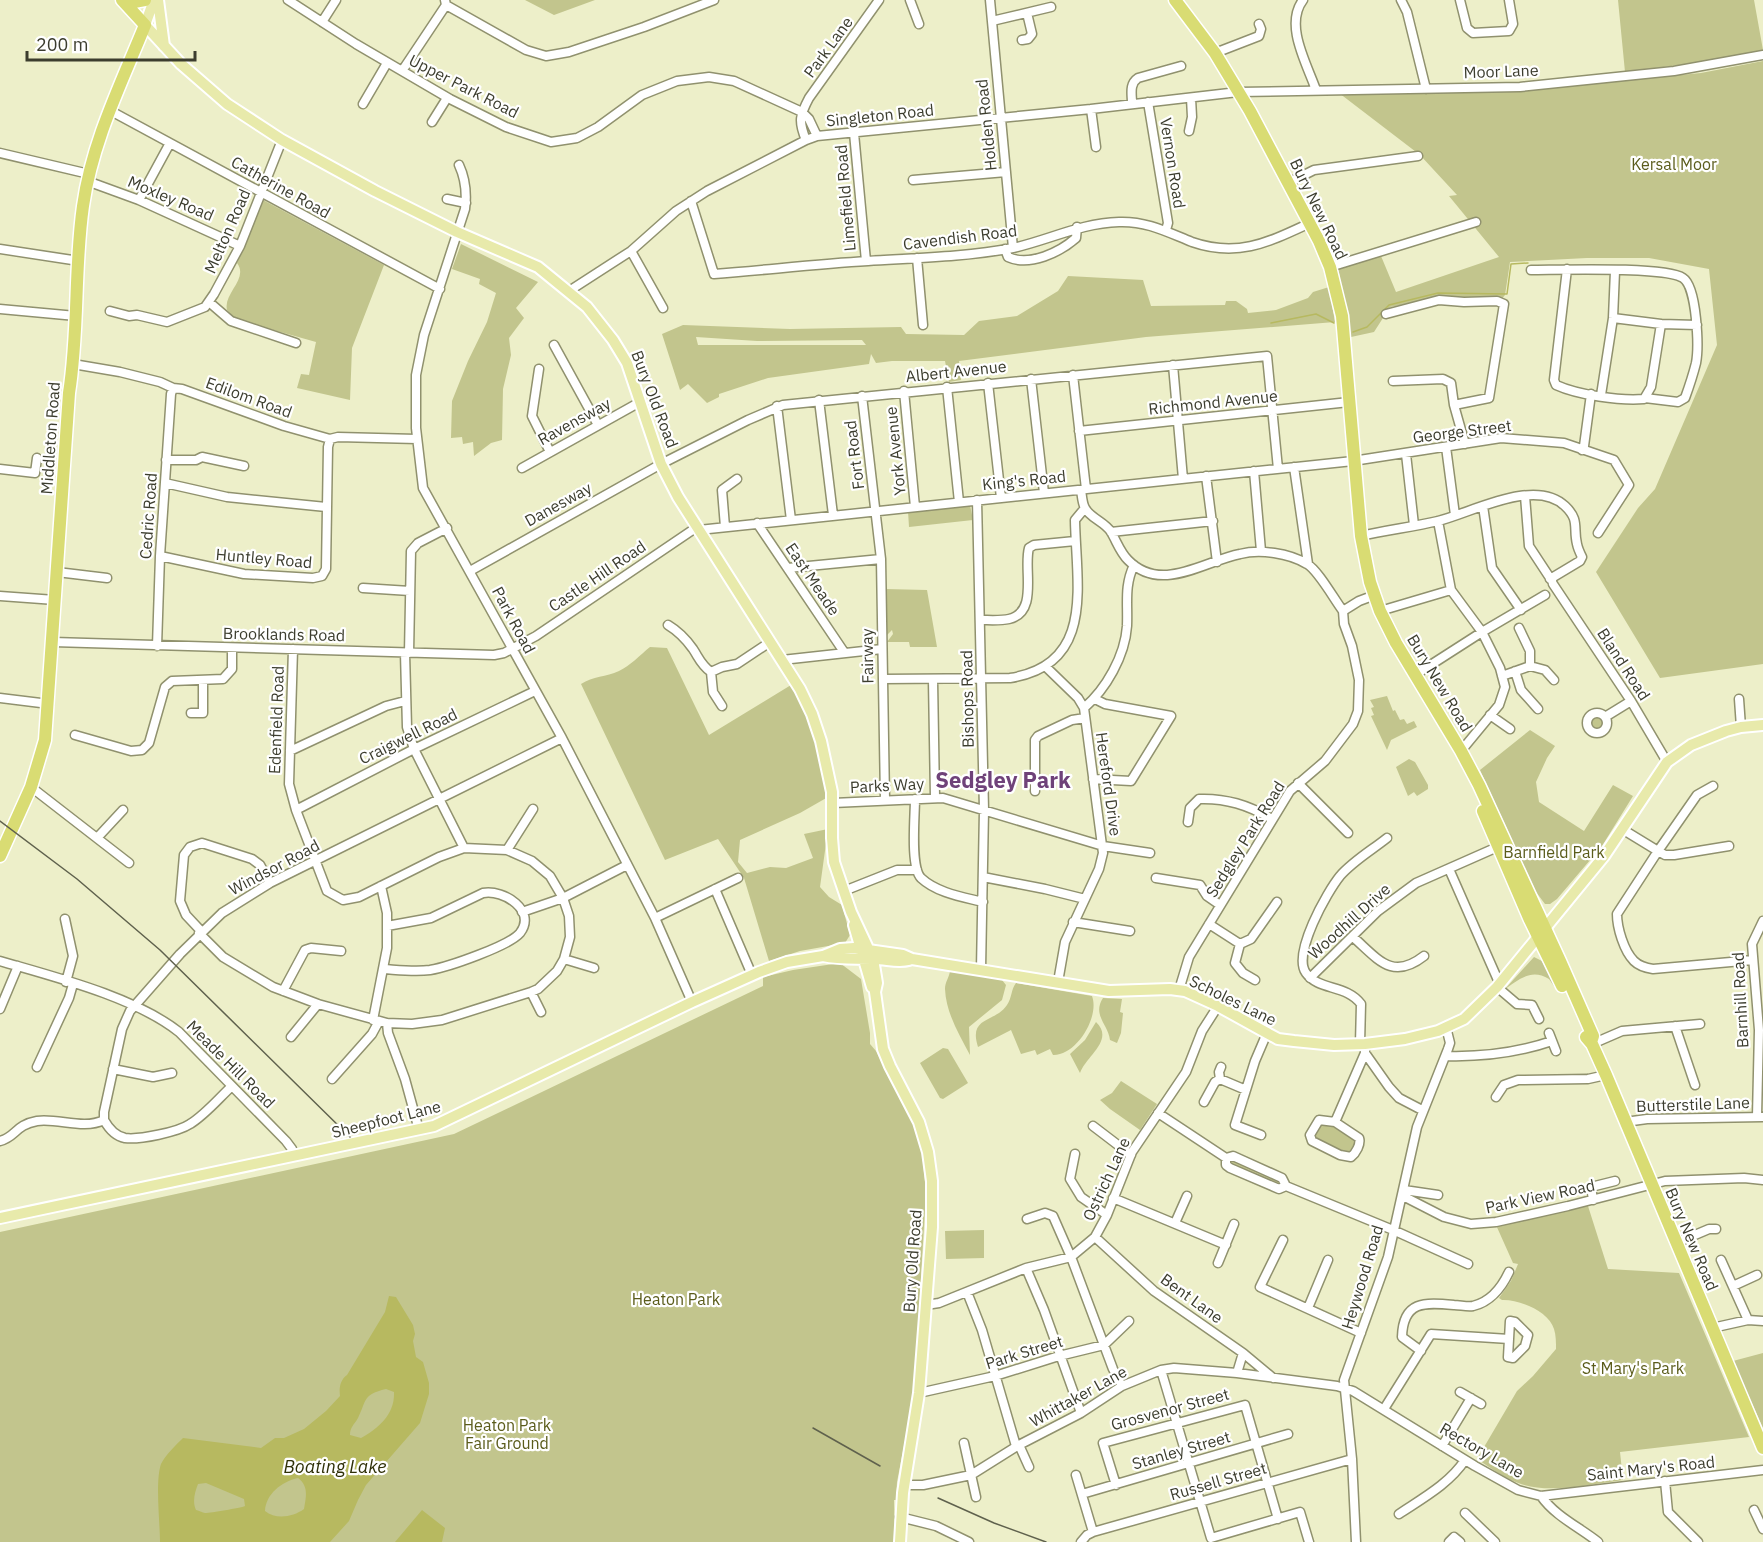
<svg xmlns="http://www.w3.org/2000/svg" width="1763" height="1542" font-family="'IBM Plex Sans',sans-serif">
<rect width="100%" height="100%" fill="#edefc9"/>
<path fill="#c2c58d" fill-rule="evenodd" d="M525 0H595L554 15Z
M1618 0H1754L1763 50 1710 61 1625 72Z
M1763 61V664L1660 678 1596 572 1638 508 1655 489 1717 345 1709 269 1649 258H1587L1510 262 1505 295 1501 300 1438 298 1390 307 1374 332 1351 337 1338 268 1381 256 1396 292 1499 257 1449 196 1457 195 1420 155 1339 93H1489L1701 73Z
M263 200 384 265 352 348 350 400 297 388 301 374 309 375 316 342 235 319 227 310C223 293 249 279 237 263Z
M461 244 538 282 516 308 524 318 509 338 511 355 503 389 502 440 491 443 474 456 473 442 463 444 462 437 451 438 452 401 468 361 487 322 496 293 479 284 480 279 452 269Z
M1068 276 1143 280 1151 306 1225 305 1226 301H1236L1247 309 1248 313 1276 310 1308 298 1313 292 1329 287 1335 322 1146 337 959 361 961 380 949 382 945 361H892L876 363 871 354 869 364 768 378 719 394V397L707 403 688 384 680 390 662 334 683 325 790 329 901 327 906 334 964 335 979 321 1017 316 1058 291ZM696 337 757 341 862 340 866 345H698Z
M970 505 973 520 909 527 908 511Z
M885 589 927 590 937 647H910L909 642H887L893 634 892 630 886 636Z
M650 647 667 648 709 735 791 685C811 720 821 757 828 797L800 813 740 840 738 862 747 873 770 867 786 868 813 858 804 834 828 829 820 887 829 897 842 905 850 935 845 943 800 951 769 961 744 878 718 839 665 860 581 684C593 676 606 677 619 671 630 666 640 655 650 647Z
M1387 696 1393 711 1395 710 1400 720 1404 719 1407 724 1414 721 1417 727 1391 740 1387 750 1371 716 1374 715 1371 708 1374 707 1370 700Z
M1591 723a7 7 0 1 1 14 0a7 7 0 1 1-14 0Z
M1530 730 1555 746 1547 758 1536 782 1539 802 1584 831 1613 785 1633 796 1602 846 1557 899 1550 904H1545L1536 892 1480 770Z
M1409 759 1415 762 1428 785V789L1417 796 1414 792 1408 796 1396 767Z
M1534 957 1542 961 1558 992 1549 979C1531 968 1518 980 1504 990Z
M840 963 861 979 870 1033V1044L876 1051 913 1124 918 1138 922 1152 926 1193 914 1394 897 1482 896 1500H894L895 1542H0V1232L454 1134 763 986V977L793 970Z
M950 971 1002 980 1006 985 1002 1000 969 1027 970 1055C959 1034 946 1013 945 989 945 982 949 978 950 971Z
M1016 983 1092 996C1100 1017 1076 1056 1053 1055L1050 1049 1037 1055 1035 1050 1021 1054 1011 1030 978 1047C968 1016 995 1023 1007 1005 1012 998 1011 989 1016 983Z
M1103 998 1122 999 1120 1012 1123 1013 1121 1033 1117 1043 1110 1040C1108 1024 1092 1015 1103 998Z
M1096 1022C1115 1040 1086 1056 1080 1073L1070 1054 1085 1040Z
M943 1048 948 1049 968 1083 943 1099 940 1098 920 1063Z
M1121 1081 1157 1104 1140 1130 1110 1109 1100 1100 1112 1093Z
M1328 1122 1358 1140 1351 1153 1346 1154 1314 1139 1316 1126Z
M1229 1158 1280 1180 1282 1187 1229 1165Z
M1588 1206 1608 1269 1679 1273 1749 1437 1620 1452 1623 1480C1592 1484 1550 1494 1521 1484 1505 1479 1491 1468 1477 1459L1517 1391 1533 1376 1556 1349C1556 1343 1556 1335 1554 1329 1549 1311 1518 1299 1502 1300L1499 1298 1511 1281 1518 1264 1513 1263 1496 1225Z
M984 1230V1258L946 1259 945 1231Z
M1763 1353V1428L1733 1361Z"/>
<path fill="#b7b960" fill-rule="evenodd" d="M389 1296 396 1297 413 1325 415 1334 413 1341 416 1357 423 1362 429 1383V1394L420 1423 366 1485 358 1500 349 1521 330 1542H160C160 1523 155 1481 161 1464 166 1454 176 1445 183 1438L261 1448 275 1438H284L304 1429 326 1411 340 1396C339 1388 340 1380 347 1375L385 1312ZM386 1389 394 1392C395 1414 379 1428 361 1438L350 1435C350 1427 354 1425 358 1418 367 1400 362 1395 386 1389ZM298 1478C309 1486 306 1497 304 1509 293 1517 276 1520 265 1511 266 1494 281 1482 298 1478ZM206 1483 244 1499 245 1506C240 1508 211 1513 205 1513 203 1513 198 1510 196 1510 192 1501 195 1492 198 1484Z
M422 1510 445 1528 442 1542H395Z"/>
<g fill="none" stroke-linecap="round" stroke-linejoin="round">
<path stroke="#b7b960" stroke-width="1.5" d="M1271 323 1316 314 1334 323
M1353 332 1367 327 1389 305 1438 293 1507 294 1511 264 1528 263"/>
<g stroke="#90916e" stroke-width="11">
<path id="minor" d="M288 0 356 44 450 99 506 127 551 142 577 138 598 127 642 95 677 81 709 77 734 81 802 112 809 119 817 136
M910 0 919 24
M990 0 1013 248
M1303 0C1284 25 1307 64 1316 90
M1401 0 1407 12 1426 89
M1460 0 1467 28 1473 33 1509 31 1513 24 1509 0
M446 5 526 50 546 56 569 52 644 27 714 0
M992 21 1051 7
M322 22 336 0
M1022 40 1028 39 1032 34 1027 13
M1215 53 1259 36 1261 29 1259 24
M402 71 446 5 445 0
M1148 102 1168 223 1166 230
M1132 103C1132 94 1129 84 1138 78L1181 66
M363 104 387 63
M1091 109 1096 147
M109 110 440 289
M432 122 447 98
M1189 131 1192 117 1191 98
M854 133 866 261
M806 140C798 121 800 115 809 98L879 0
M0 153 89 174
M459 165C466 180 467 193 465 209L424 335 416 375V428L423 488 562 738 655 918 692 1002
M913 180 1006 172
M87 181 139 200 240 246
M1288 183 1314 170 1418 156
M447 199 466 203
M139 200 170 143
M691 201 714 274C766 270 817 264 868 261 916 258 966 257 1013 248 1049 240 1081 223 1119 222 1147 221 1167 232 1192 242 1238 258 1269 242 1310 223
M0 249 79 261
M1005 249 1008 257C1030 267 1060 252 1076 238L1077 227
M631 251 663 308
M917 258 923 325
M1330 267 1476 222
M1567 269 1554 380 1556 385C1578 395 1620 401 1644 399L1651 387 1661 324
M1531 270C1558 270 1665 266 1683 278 1697 287 1699 347 1696 363 1693 375 1689 387 1685 398L1678 402 1645 398
M569 291 631 251 676 211 707 191 806 140 817 136 1091 109 1238 92 1520 87 1674 71 1763 55
M209 302 231 321 296 343
M0 309 76 316
M110 311 129 316 137 315 167 322 205 307 214 294 240 246 282 140
M1386 314 1439 300 1464 302 1497 301 1504 304 1489 398 1454 405
M1613 318 1661 324 1697 325
M554 345 598 425
M73 364 120 372 160 382 173 388 182 389 284 426 330 439 338 437 417 439
M1173 365 1183 479
M539 369 532 416 550 452
M1073 375 1086 489
M1031 379 1044 493
M1393 381 1443 379 1451 383 1454 405 1465 444
M988 383 1001 498
M947 387 959 502
M904 391 915 507
M1601 395 1613 318 1615 271
M862 396 881 559 885 800
M819 400 833 515
M777 406 791 520
M1079 431 1349 402
M1446 447 1455 515
M1582 450 1584 446 1591 394
M1406 454 1414 525
M166 460H196L202 457 244 466
M1294 467 1308 564
M522 468 640 402
M0 469 35 473 37 458
M1254 471 1261 551
M1206 476 1217 562
M165 483 227 497 326 507
M1081 490C1082 495 1082 503 1085 508 1090 518 1105 522 1111 532 1117 542 1120 552 1128 560 1161 594 1204 561 1240 554 1260 549 1289 553 1307 564 1318 570 1334 599 1343 611
M1525 496 1529 546 1552 581
M977 500 984 810 981 969
M1483 506 1492 568 1521 610
M1438 521 1451 590 1482 632 1500 668 1505 687 1499 705 1461 751
M757 523 844 652
M725 527 722 490 737 479
M699 530 1353 461 1501 438 1564 443 1614 460 1629 485 1598 533
M1111 532 1213 521
M1361 536C1386 530 1413 527 1438 521 1471 513 1535 477 1565 506 1580 520 1573 528 1577 544 1578 549 1580 553 1582 557L1580 561 1550 579
M160 556 244 574 313 578 322 576 326 569 328 447 330 439
M788 568 881 559
M470 571 661 464 748 420 783 405 1267 356 1278 469
M57 572 107 578
M1553 584 1631 701 1667 762
M363 588 410 591
M0 596 55 600
M1343 611 1359 601 1375 595
M1380 611 1451 590
M980 620C989 620 1000 621 1009 619 1039 612 1023 569 1029 548L1034 545 1075 541
M668 625C678 631 686 639 693 649 699 658 701 665 711 672
M53 642 494 655 504 653 536 636 697 527
M157 646 160 556 171 394 173 388
M405 653 407 727 414 749 464 848
M409 653 411 551 418 543 447 528
M782 660 882 649
M1530 666 1545 670 1554 680
M1046 667 1078 698 1084 708 1103 853 1099 869 1065 942 1058 982
M1515 671 1521 690 1538 709
M1415 675 1482 632 1545 595
M1502 676 1530 666V651L1519 628
M883 679 1010 678C1096 665 1076 584 1075 520L1085 508
M933 680 935 797
M0 698 49 704
M1739 699 1741 727
M722 706 713 692 711 672 722 667 737 664 770 642
M1084 708C1106 689 1125 656 1127 626 1128 603 1124 586 1134 565
M191 713H203V680
M1587 723a10 10 0 1 1 20 0a10 10 0 1 1-20 0Z
M1490 715 1510 729
M1605 717 1631 701
M75 735 131 751 142 750 149 743 165 687 172 681 223 679 232 669V649
M290 751 386 706 405 701
M1093 779 1131 781 1171 716 1105 704 1095 699
M1298 783 1348 833
M1713 786 1697 795 1658 851 1665 855H1674L1729 846
M31 787 129 863
M1035 791V740L1038 736 1072 720 1085 718
M915 799C915 816 910 867 921 878 937 893 963 897 983 902
M833 803 943 798 1103 846 1150 853
M296 810 414 749 535 691
M1188 822 1190 808 1199 799C1226 798 1248 805 1272 819
M1622 829 1658 851 1617 914C1617 928 1624 951 1634 961 1639 966 1646 968 1653 969L1753 960
M97 838 123 810
M507 850 533 809
M1449 869 1497 978 1501 982
M983 877 1045 889 1085 899
M1156 878 1200 885 1207 896 1220 905
M715 889 752 975
M844 891 897 870H917
M522 912 563 898 627 865
M655 918 738 878
M65 919 73 956 66 982
M1073 922 1130 931
M1209 924 1240 944
M201 931 186 915 180 901 184 855 190 847 202 843 252 859 260 865 270 883
M199 933 223 957 273 987 318 1004 387 1023 412 1024 442 1020 531 992 538 989 557 971 564 959 570 937 569 916 563 898 550 876 532 861 507 850 464 848 439 857 359 897 343 900 327 891 296 810 289 784 293 649
M1353 937C1378 959 1392 981 1424 956
M564 959 594 968
M0 961C55 977 135 997 179 1032L286 1141 292 1149 293 1156
M384 969C399 970 415 972 430 970 448 967 509 946 520 933 537 911 504 889 483 893L431 918 387 926
M1310 978 1378 911 1416 883 1502 845
M1255 980 1243 973 1235 963 1240 944 1251 939 1277 902
M1497 987 1517 1004 1532 1005 1539 1019
M1179 990 1189 957 1290 791 1325 761 1353 724 1358 711 1359 680 1352 646 1344 624 1343 611
M283 991 305 950 311 948 341 951
M531 992 541 1012
M0 1009 18 966
M373 1020 387 948V913L381 886
M387 1023 388 1033 405 1079 419 1130
M1675 1026 1695 1085
M1549 1033 1556 1051
M291 1037 318 1004
M1360 1044 1361 1004C1346 984 1319 991 1306 973 1292 954 1327 892 1340 876 1353 861 1372 850 1387 838
M1365 1044V1053L1389 1087 1399 1098 1422 1110
M1592 1044 1622 1031 1700 1024
M1446 1056C1482 1057 1517 1053 1552 1041
M37 1067 69 998 73 984
M113 1069 153 1077 172 1073
M332 1079 372 1034 379 1021
M1220 1079 1219 1072 1221 1067
M1496 1097 1504 1085 1518 1080 1588 1079 1606 1075
M1204 1102 1215 1082 1220 1079 1246 1090
M1158 1113 1226 1158 1233 1156 1282 1178 1286 1186
M1757 1116 1759 1030 1752 944 1763 921
M104 1120V1112L122 1029 130 1011 180 954 222 913 270 883 562 738
M104 1120C109 1129 115 1136 125 1138 139 1140 178 1132 190 1124 205 1115 219 1098 232 1086
M1319 1120 1335 1122 1359 1138C1361 1144 1356 1153 1351 1157L1340 1155 1312 1141 1310 1135Z
M1335 1122 1365 1053
M1625 1122 1647 1119 1763 1117
M1093 1126 1131 1155
M1261 1135 1235 1125 1255 1061 1267 1033
M0 1141C16 1137 15 1125 37 1121 59 1118 83 1130 104 1120
M1075 1154 1070 1179 1081 1197 1107 1215
M1226 1158V1165L1230 1168 1279 1189 1286 1186 1393 1230 1468 1264
M1404 1190 1438 1195
M1403 1196 1444 1217 1471 1224 1496 1222 1568 1206 1665 1181 1744 1178 1763 1180
M1113 1198 1226 1245
M1593 1200 1591 1187 1615 1181
M1027 1219 1045 1213 1053 1216 1071 1257 1113 1369 1122 1386
M1175 1223 1187 1196
M1095 1237 1154 1291 1243 1353 1273 1378
M1283 1240 1260 1287 1361 1333
M1676 1243 1709 1229H1716
M1721 1260 1748 1320
M1218 1263 1234 1224
M1026 1268 1044 1310 1081 1413
M1733 1286 1757 1275
M967 1292 982 1330 1016 1446
M926 1305 939 1303 1026 1268 1071 1257 1095 1237 1107 1215 1132 1152 1186 1072 1202 1031 1218 1006
M1308 1308 1328 1260
M1510 1321 1515 1322 1528 1335 1525 1346 1513 1358 1508 1357Z
M1712 1328 1748 1320 1763 1321
M1421 1351 1402 1337C1403 1301 1424 1302 1454 1305 1460 1305 1467 1307 1473 1306 1490 1302 1502 1287 1509 1272
M1161 1370 1211 1538 1300 1512 1309 1542
M1237 1373 1243 1353
M1460 1392 1481 1404
M919 1393 995 1376 1059 1356 1104 1345 1129 1321
M1384 1409 1431 1334 1509 1339
M964 1443 976 1497
M1019 1445 1029 1467
M1442 1446 1471 1398
M1076 1475 1093 1532
M1665 1481 1668 1512 1698 1542
M904 1485H923L971 1475 1019 1445 1081 1413 1122 1386 1161 1370 1174 1368 1237 1373 1337 1386 1353 1391 1475 1466 1518 1490 1541 1496 1763 1470
M1116 1485 1103 1443 1245 1405 1278 1519
M1082 1494 1288 1434
M1541 1496C1555 1516 1579 1527 1598 1542
M1754 1510 1763 1529
M1465 1513 1495 1542
M1399 1514C1423 1498 1449 1484 1465 1460
M900 1517 936 1526 969 1542
M1081 1542 1087 1535 1093 1532 1352 1459
M1356 1542 1352 1459 1344 1380 1388 1257 1417 1127 1448 1049 1450 1043 1446 1027
M1449 1542 1454 1537 1460 1542"/>
</g>
<g stroke="#fff" stroke-width="14">
<path id="major" d="M154 0 145 25 181 64 227 104 282 140 375 191 457 232 538 267 587 307 613 340 627 363 661 464 678 497 800 689 812 714 821 741 832 792V838L834 862 851 912 873 959 877 983 875 992 883 1049 890 1066 919 1122 928 1152 932 1181V1227L919 1393 903 1493 900 1542
M158 0 164 46
M854 925 872 987
M823 956C841 960 857 958 875 959 886 959 898 963 909 960
M0 1218 434 1126 692 1002 759 972 787 962 823 956 840 949 854 948 903 955 912 959 1109 991 1170 989 1185 991 1218 1006 1267 1033 1278 1039 1294 1041 1334 1045 1365 1044 1405 1039 1438 1031 1464 1019 1497 987 1604 856 1667 762 1691 745 1726 731 1741 727 1763 725"/>
</g>
<g stroke="#fff" stroke-width="15">
<path id="highway" d="M125 0 134 2 145 0
M1175 0 1215 53 1250 111 1319 241 1330 267 1342 316 1361 536 1370 582 1380 611 1396 643 1461 751 1479 785 1560 961 1593 1036 1591 1042
M1483 811 1530 920 1562 986
M0 856 31 787 45 740 69 393C79 331 74 268 83 206 92 142 121 84 145 25L122 0
M1586 1037 1592 1044 1606 1075 1763 1448"/>
</g>
<use href="#minor" stroke="#fff" stroke-width="8"/>
<use href="#major" stroke="#e8eaab" stroke-width="10"/>
<use href="#highway" stroke="#d9dc73" stroke-width="12"/>
<path stroke="#5f614d" stroke-width="1.5" d="M0 821 77 879 160 950 350 1137
M813 1428 880 1466
M938 1498 994 1523 1046 1542"/>
</g>
<g text-anchor="middle" stroke-width="4.5" stroke-linejoin="round" paint-order="stroke">
<g font-size="16" fill="#3c3d2e" stroke="#fff">
<text transform="translate(828 47) rotate(-54)" y="6">Park Lane</text>
<text transform="translate(1501 71) rotate(-2)" y="6">Moor Lane</text>
<text transform="translate(464 86) rotate(27)" y="6">Upper Park Road</text>
<text transform="translate(880 115) rotate(-6)" y="6">Singleton Road</text>
<text transform="translate(986 125) rotate(-96)" y="6">Holden Road</text>
<text transform="translate(1173 163) rotate(81)" y="6">Vernon Road</text>
<text transform="translate(281 187) rotate(29)" y="6">Catherine Road</text>
<text transform="translate(171 198) rotate(23)" y="6">Moxley Road</text>
<text transform="translate(845 198) rotate(-95)" y="6">Limefield Road</text>
<text transform="translate(1319 209) rotate(64)" y="6">Bury New Road</text>
<text transform="translate(227 231) rotate(-66)" y="6">Melton Road</text>
<text transform="translate(960 237) rotate(-7)" y="6">Cavendish Road</text>
<text transform="translate(956 371) rotate(-6)" y="6">Albert Avenue</text>
<text transform="translate(249 397) rotate(20)" y="6">Edilom Road</text>
<text transform="translate(655 399) rotate(69)" y="6">Bury Old Road</text>
<text transform="translate(1213 402) rotate(-6)" y="6">Richmond Avenue</text>
<text transform="translate(574 421) rotate(-29)" y="6">Ravensway</text>
<text transform="translate(1462 431) rotate(-7)" y="6">George Street</text>
<text transform="translate(50 438) rotate(-86)" y="6">Middleton Road</text>
<text transform="translate(895 451) rotate(-96)" y="6">York Avenue</text>
<text transform="translate(854 455) rotate(-97)" y="6">Fort Road</text>
<text transform="translate(1024 480) rotate(-6)" y="6">King's Road</text>
<text transform="translate(558 504) rotate(-29)" y="6">Danesway</text>
<text transform="translate(148 516) rotate(-86)" y="6">Cedric Road</text>
<text transform="translate(264 558) rotate(5)" y="6">Huntley Road</text>
<text transform="translate(597 576) rotate(-34)" y="6">Castle Hill Road</text>
<text transform="translate(813 579) rotate(56)" y="6">East Meade</text>
<text transform="translate(514 620) rotate(62)" y="6">Park Road</text>
<text transform="translate(284 634) rotate(1)" y="6">Brooklands Road</text>
<text transform="translate(867 656) rotate(-91)" y="6">Fairway</text>
<text transform="translate(1624 664) rotate(57)" y="6">Bland Road</text>
<text transform="translate(1440 683) rotate(59)" y="6">Bury New Road</text>
<text transform="translate(967 699) rotate(-91)" y="6">Bishops Road</text>
<text transform="translate(276 720) rotate(-88)" y="6">Edenfield Road</text>
<text transform="translate(408 736) rotate(-26)" y="6">Craigwell Road</text>
<text transform="translate(1109 784) rotate(82)" y="6">Hereford Drive</text>
<text transform="translate(887 785) rotate(-3)" y="6">Parks Way</text>
<text transform="translate(1245 839) rotate(-58)" y="6">Sedgley Park Road</text>
<text transform="translate(274 867) rotate(-28)" y="6">Windsor Road</text>
<text transform="translate(1349 921) rotate(-42)" y="6">Woodhill Drive</text>
<text transform="translate(1233 1000) rotate(26)" y="6">Scholes Lane</text>
<text transform="translate(1740 1000) rotate(-93)" y="6">Barnhill Road</text>
<text transform="translate(231 1064) rotate(45)" y="6">Meade Hill Road</text>
<text transform="translate(1693 1104) rotate(-2)" y="6">Butterstile Lane</text>
<text transform="translate(386 1119) rotate(-14)" y="6">Sheepfoot Lane</text>
<text transform="translate(1106 1179) rotate(-65)" y="6">Ostrich Lane</text>
<text transform="translate(1540 1196) rotate(-12)" y="6">Park View Road</text>
<text transform="translate(1692 1239) rotate(67)" y="6">Bury New Road</text>
<text transform="translate(912 1261) rotate(-86)" y="6">Bury Old Road</text>
<text transform="translate(1362 1277) rotate(-73)" y="6">Heywood Road</text>
<text transform="translate(1192 1298) rotate(36)" y="6">Bent Lane</text>
<text transform="translate(1024 1352) rotate(-17)" y="6">Park Street</text>
<text transform="translate(1078 1396) rotate(-29)" y="6">Whittaker Lane</text>
<text transform="translate(1170 1409) rotate(-15)" y="6">Grosvenor Street</text>
<text transform="translate(1181 1450) rotate(-16)" y="6">Stanley Street</text>
<text transform="translate(1482 1450) rotate(30)" y="6">Rectory Lane</text>
<text transform="translate(1651 1468) rotate(-6)" y="6">Saint Mary's Road</text>
<text transform="translate(1218 1481) rotate(-16)" y="6">Russell Street</text>
</g>
<g font-size="16" fill="#5b5c1b" stroke="#fff">
<text x="1674" y="170">Kersal Moor</text>
<text x="1554" y="858">Barnfield Park</text>
<text x="676" y="1305">Heaton Park</text>
<text x="1633" y="1374">St Mary's Park</text>
<text x="507" y="1431">Heaton Park<tspan x="507" dy="18">Fair Ground</tspan></text>
</g>
<g font-size="18" font-style="italic" fill="#2f3008" stroke="#fff">
<text x="335" y="1473">Boating Lake</text>
</g>
<g font-size="22" font-weight="bold" fill="#6f4279" stroke="#fff">
<text x="1003" y="788">Sedgley Park</text>
</g>
</g>
<path d="M27 51v9h168v-9" fill="none" stroke="#3c3d2e" stroke-width="3"/>
<text x="36" y="51" font-size="18" fill="#3c3d2e" stroke="#ffffff" stroke-width="4.5" paint-order="stroke">200 m</text>
</svg>
